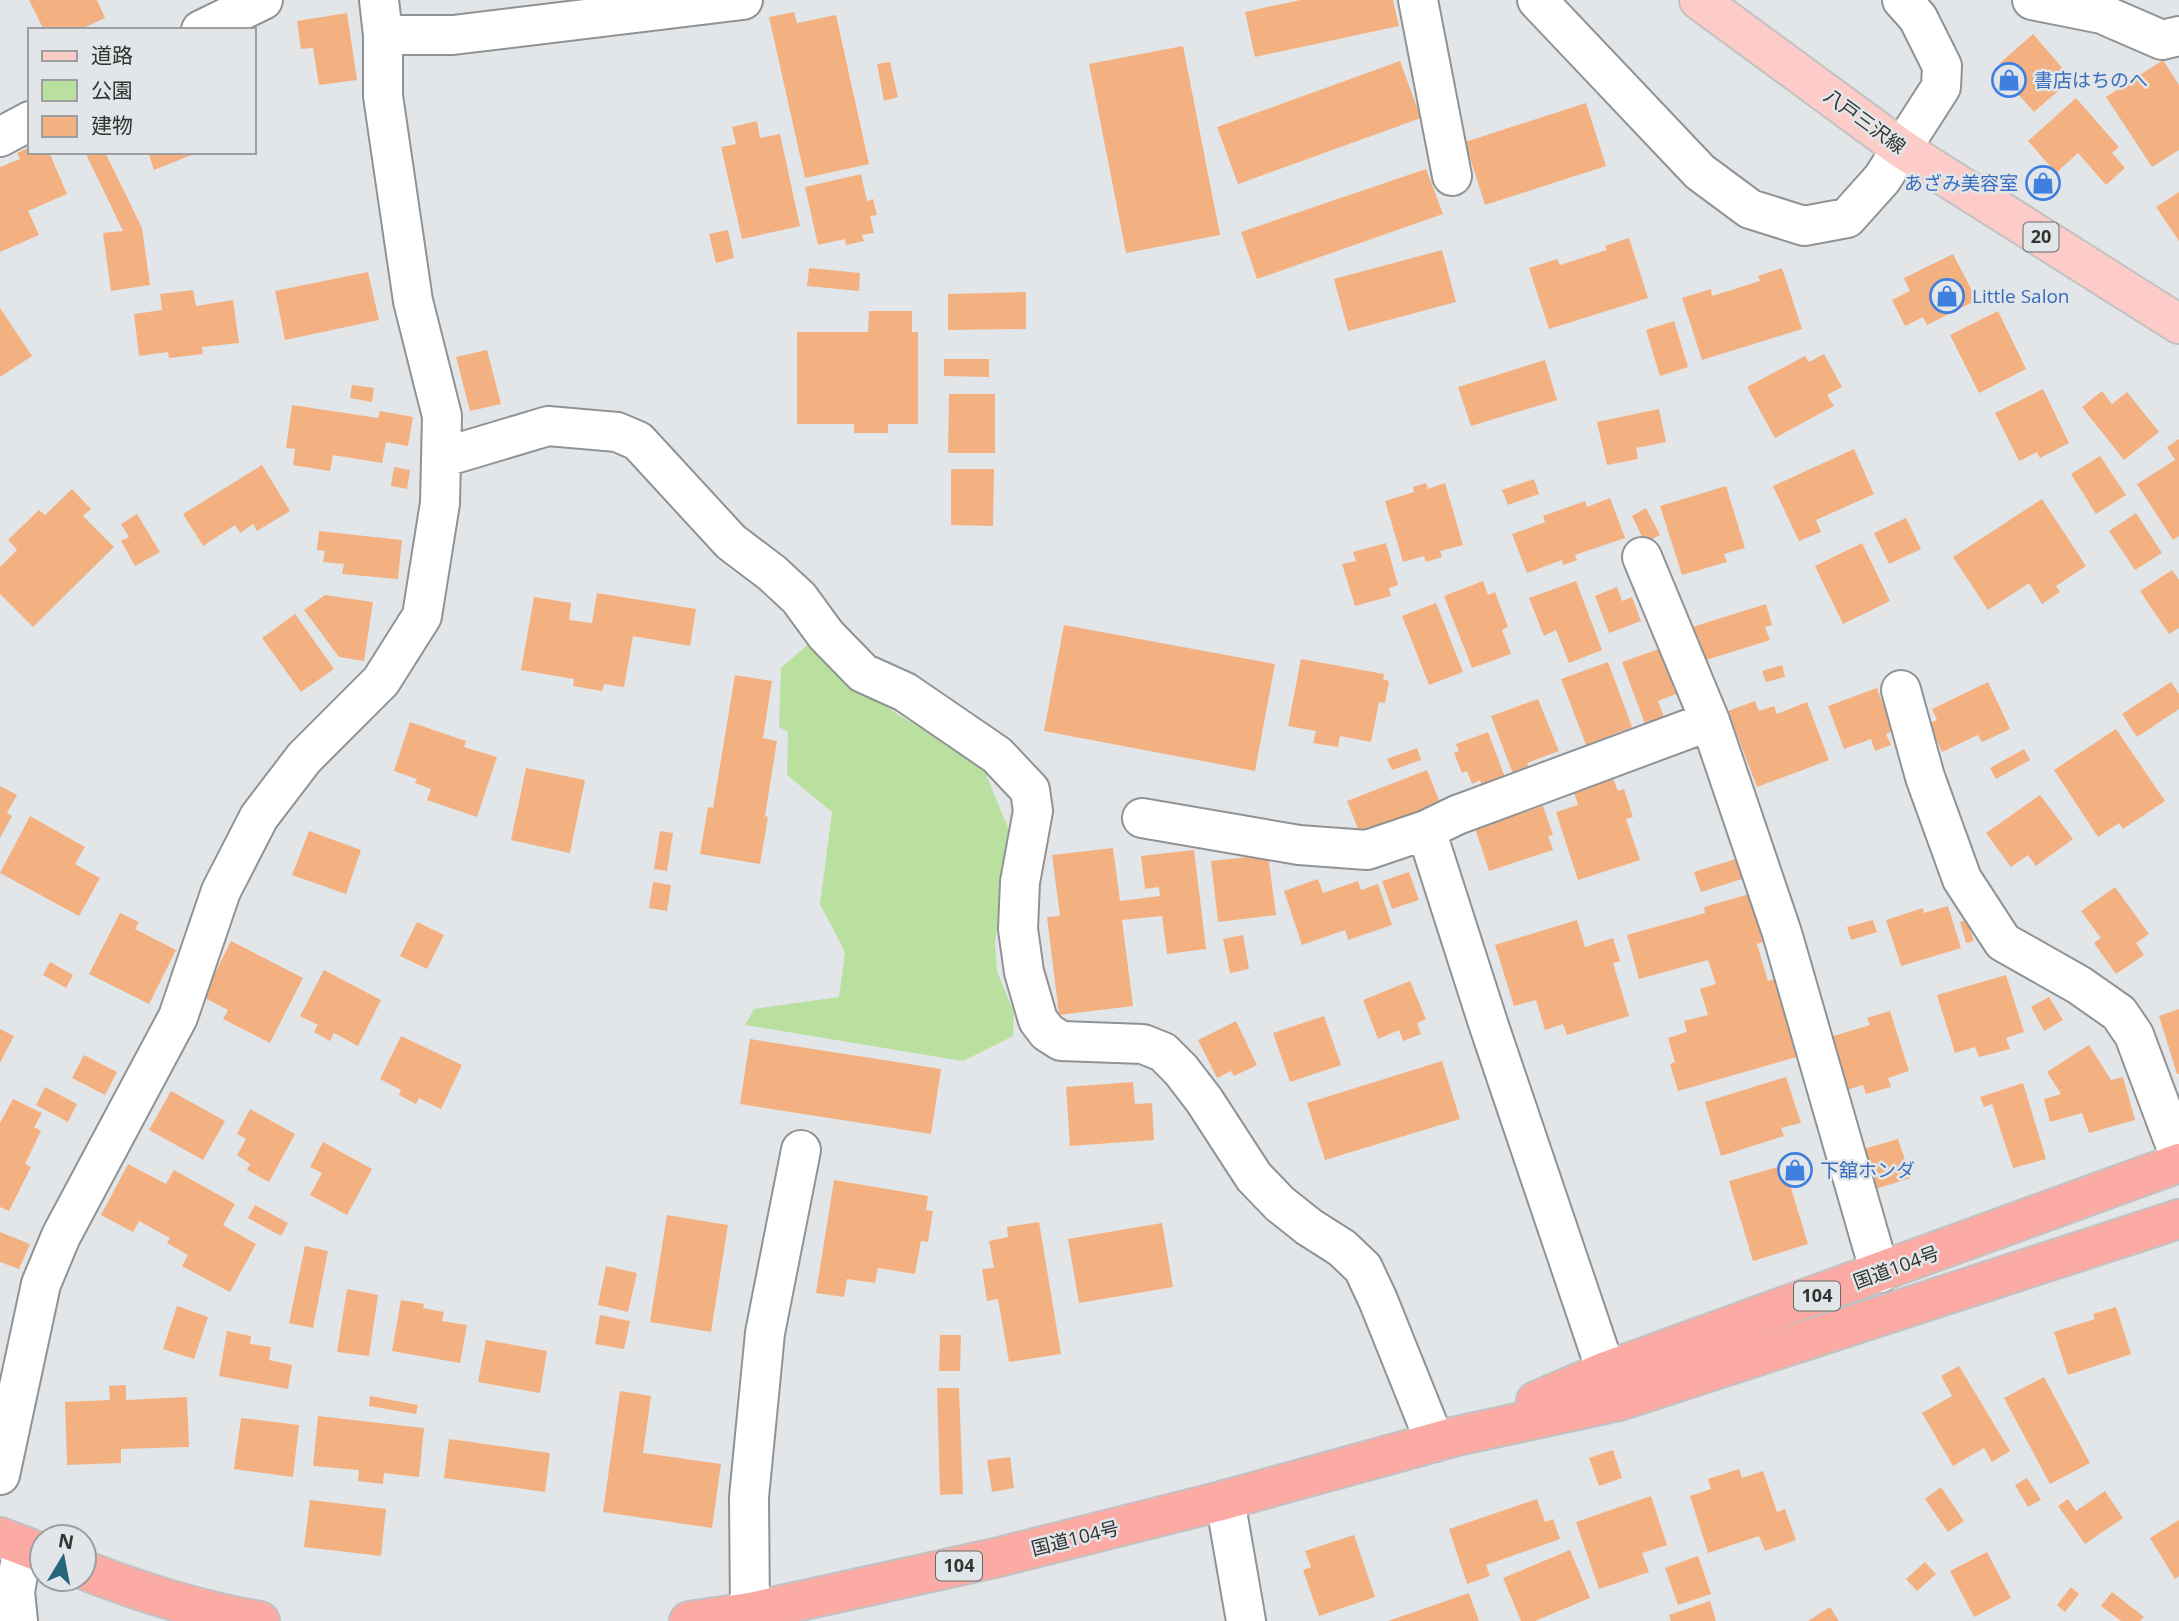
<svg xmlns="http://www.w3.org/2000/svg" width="2179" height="1621" font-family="'Open Sans','Noto Sans JP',sans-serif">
<rect width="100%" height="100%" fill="#e3e6e8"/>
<path fill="#bae0a0" d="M813 640 856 683 894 712 931 734 985 772 1009 830 995 943 997 971 1014 1013 1013 1036 963 1061 745 1025 754 1009 839 997 845 952 820 904 832 812 787 775 788 732 779 727 781 668Z"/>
<path fill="#f3b182" d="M29 0H97L105 18 79 30H44Z
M1300 0H1393L1399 26 1255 57 1245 12Z
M794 12 797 23 836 15 869 164 805 178 769 17Z
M347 13 357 80 319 85 313 48 301 49 297 21Z
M2033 34 2065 71 2058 77 2065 85 2034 112 2001 75 2006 70 2000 63Z
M1183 46 1220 235 1126 253 1089 64Z
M2163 60 2179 85V150L2152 167 2106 97Z
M1400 61 1421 118 1238 184 1217 127Z
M890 62 898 97 884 101 877 64Z
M2076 98 2119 147 2112 153 2125 168 2106 185 2078 153 2056 173 2028 141Z
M1586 103 1606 166 1485 205 1465 142Z
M757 121 760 138 780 134 800 226 742 239 721 147 736 144 732 127Z
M30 147V152H49L67 194 28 211 39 235 0 252V167L20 159 17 153Z
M85 152H105L142 228 150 285 111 291 103 233 123 231Z
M148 152H199L154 170Z
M1426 169 1443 214 1257 279 1241 232Z
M861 174 867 201 873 199 877 215 870 216 874 233 862 235 864 241 846 245 845 239 818 245 805 187Z
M2179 192V241L2156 207Z
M728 230 734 258 716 263 709 234Z
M1629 238 1648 298 1549 329 1529 268 1557 259 1560 265 1607 250 1605 246Z
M1442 250 1456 302 1348 331 1334 279Z
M1953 254 1977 300 1927 325 1923 317 1905 326 1892 300 1910 291 1904 278Z
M809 268 860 273 859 291 807 286Z
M1782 268 1802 329 1702 360 1682 298 1711 289 1712 296 1760 281 1758 276Z
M368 272 379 320 285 340 275 291Z
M193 290 196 306 233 300 239 343 202 347 203 354 169 358 168 352 139 356 134 314 162 310 160 294Z
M1026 292V329L948 330V294Z
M0 308 32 356 0 377Z
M869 311H912V332H918V424H888V433H854V424H797V332H868Z
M1998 311 2026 369 1979 393 1950 335Z
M1674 321 1688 367 1660 376 1646 330Z
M487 350 501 404 470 411 456 357Z
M1824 354 1842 387 1827 395 1834 406 1775 438 1747 387 1805 356 1809 362Z
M944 359H989V377L944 376Z
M1545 360 1557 400 1471 426 1458 387Z
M352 385 374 388 372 402 350 398Z
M2043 389 2069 443 2040 458 2037 452 2019 461 1995 413Z
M2102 391 2112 404 2127 392 2159 432 2124 460 2082 407Z
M949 394H995V453H948Z
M292 405 378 418 380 411 413 417 408 446 386 442 382 463 333 455 330 471 293 465 295 449 286 448Z
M1659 409 1666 442 1636 448 1638 459 1607 465 1597 422Z
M2179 439V536L2173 540 2137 484 2175 460 2167 447Z
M1854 449 1874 494 1816 520 1821 532 1799 541 1773 486Z
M2100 456 2126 495 2096 514 2071 474Z
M262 465 290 511 257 531 253 524 240 533 235 525 203 546 183 514Z
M394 467 410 470 407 489 391 486Z
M951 469H994L993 526 951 525Z
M1534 479 1539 494 1508 505 1502 490Z
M1426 483 1428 489 1445 483 1463 545 1440 551 1442 557 1426 562 1424 556 1403 562 1385 501 1414 492 1413 487Z
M1726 486 1745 548 1724 554 1727 562 1682 575 1660 506Z
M72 489 91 509 83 516 114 547 33 627 0 594V567L17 550 8 540 39 510 45 515Z
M1610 498 1625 538 1575 555 1577 560 1563 565 1562 560 1527 573 1512 534 1545 522 1543 516 1585 501 1587 507Z
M2042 499 2086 566 2056 586 2060 592 2042 604 2029 583 1988 610 1953 557Z
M1646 508 1660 535 1645 543 1632 516Z
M2136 513 2162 553 2135 570 2109 531Z
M137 514 160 552 135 566 121 541 129 537 121 524Z
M1906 518 1921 549 1889 564 1874 533Z
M319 531 402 540 398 579 342 574 344 564 323 562 325 551 317 550Z
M1386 543 1398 585 1389 588 1391 596 1355 606 1342 564 1356 561 1353 552Z
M1862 543 1890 601 1843 624 1815 566Z
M2172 570 2179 580V628L2169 634 2140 591Z
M1483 581 1488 595 1495 592 1508 627 1502 630 1511 654 1472 668 1444 596Z
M1576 581 1602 650 1569 663 1556 630 1544 636 1529 598Z
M1617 587 1622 601 1632 597 1641 621 1609 633 1595 596Z
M597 593 696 609 690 646 633 636 624 687 604 684 602 691 573 686 574 679 521 670 534 597 571 603 569 620 592 623Z
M325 595 373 602 364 661 339 657 304 610Z
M1436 603 1463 672 1429 685 1402 616Z
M1766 604 1772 625 1765 627 1770 640 1703 661 1692 627Z
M295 614 334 669 301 692 262 638Z
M1064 625 1275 664 1255 771 1044 731Z
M1659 649 1676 694 1658 701 1664 717 1645 724 1622 662Z
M1301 659 1384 674 1383 679 1389 681 1385 703 1379 702 1371 742 1340 736 1338 747 1313 743 1316 731 1288 726Z
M1608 662 1632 727 1586 745 1561 679Z
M1782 665 1785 677 1766 682 1762 671Z
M735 675 772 681 763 738 777 741 765 816 768 817 760 864 700 854 708 807 713 808Z
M1988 682 2010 729 1982 742 1978 735 1942 752 1929 723 1937 720 1932 709Z
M2171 682 2179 694V709L2137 737 2122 714Z
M1877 688 1893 731 1886 734 1891 745 1875 751 1871 739 1844 749 1828 706Z
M1538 699 1559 751 1527 763 1531 773 1515 779 1491 716Z
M1755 701 1759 711 1774 706 1777 714 1807 702 1829 760 1757 787 1728 711Z
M410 722 466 741 464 747 497 757 477 817 427 800 431 789 415 783 417 779 394 771Z
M2116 729 2165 801 2123 829 2119 823 2098 837 2054 770Z
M1488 732 1506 780 1483 789 1480 780 1472 784 1467 771 1462 773 1454 753 1459 751 1456 744Z
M1417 748 1421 760 1392 770 1387 759Z
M2024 749 2030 760 1996 779 1990 768Z
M526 768 585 780 570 853 511 840Z
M1427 770 1440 803 1360 834 1347 801Z
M1613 779 1618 791 1624 789 1633 817 1626 819 1640 860 1578 880 1556 812 1578 805 1574 792Z
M0 786 17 795 7 813 12 816 0 838Z
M2040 795 2073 839 2036 866 2028 855 2011 867 1986 833Z
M1543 806 1553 835 1548 836 1553 850 1489 871 1475 828Z
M30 816 85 847 75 864 100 878 79 916 0 873Z
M309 831 361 850 346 894 292 875Z
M660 831 673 833 667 871 654 869Z
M1113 848 1120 901 1160 896 1159 887 1145 889 1141 856 1194 850 1206 949 1167 954 1162 916 1122 920 1133 1006 1059 1015 1047 917 1060 916 1052 855Z
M1268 855 1276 915 1218 922 1211 861Z
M1739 858 1745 878 1701 892 1694 872Z
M1409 872 1419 900 1392 909 1382 881Z
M1318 879 1323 893 1358 881 1361 890 1378 884 1392 925 1348 940 1345 930 1302 945 1284 891Z
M653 882 671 885 667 911 649 908Z
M2115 887 2149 934 2136 943 2144 955 2116 974 2094 943 2101 938 2081 911Z
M1749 894 1763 942 1757 944 1768 981 1778 978 1800 1056 1678 1091 1670 1064 1675 1062 1668 1038 1687 1032 1684 1021 1708 1015 1700 989 1716 984 1708 960 1639 979 1627 935 1705 913 1704 907Z
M1948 906 1961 948 1901 966 1886 920 1923 908 1924 913Z
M120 913 139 922 135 929 176 950 149 1004 89 974Z
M1577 920 1585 947 1613 938 1620 961 1613 963 1629 1016 1567 1035 1563 1024 1545 1030 1536 1000 1514 1006 1495 945Z
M1873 920 1877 932 1851 940 1847 927Z
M1967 920 1974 941 1966 943 1960 922Z
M417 922 444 935 427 969 400 956Z
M1243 935 1249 969 1230 973 1223 939Z
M231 941 303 978 270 1043 223 1019 228 1010 203 997Z
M50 962 73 975 66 988 43 975Z
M324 970 381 1000 358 1046 334 1033 330 1041 314 1032 318 1025 300 1016Z
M2006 975 2024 1032 2006 1038 2010 1049 1979 1057 1975 1047 1955 1053 1937 995Z
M1410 981 1426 1019 1417 1023 1421 1034 1403 1041 1399 1030 1378 1039 1363 1000Z
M2049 997 2063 1020 2044 1031 2031 1007Z
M2179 1009V1074H2177L2159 1016Z
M1890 1011 1909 1071 1888 1078 1891 1087 1866 1094 1863 1085 1844 1091 1827 1038 1870 1025 1867 1018Z
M1324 1016 1341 1065 1290 1082 1273 1033Z
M1236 1021 1257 1065 1234 1076 1231 1071 1217 1078 1198 1040Z
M0 1029 14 1036 0 1063Z
M401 1036 462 1065 441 1109 419 1098 416 1104 399 1095 401 1090 380 1079Z
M750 1039 941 1069 931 1134 740 1104Z
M2089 1045 2111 1080 2123 1077 2135 1120 2089 1133 2082 1113 2050 1122 2044 1099 2061 1094 2047 1072Z
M84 1055 117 1072 105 1095 72 1078Z
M1442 1061 1460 1119 1325 1160 1307 1103Z
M1786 1077 1801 1123 1781 1128 1784 1136 1721 1156 1705 1102Z
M1133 1082 1135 1104 1152 1103 1154 1140 1070 1146 1066 1087Z
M2023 1083 2046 1159 2013 1168 1992 1104 1984 1107 1980 1097Z
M45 1087 77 1104 68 1122 36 1105Z
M171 1091 225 1121 203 1160 149 1130Z
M13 1099 42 1113 34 1127 41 1131 25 1164 31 1167 9 1211 0 1207V1123Z
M250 1109 295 1134 269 1182 247 1170 250 1164 237 1155 246 1139 237 1134Z
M1898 1139 1911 1178 1872 1190 1860 1150Z
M323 1142 372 1169 347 1215 310 1195 322 1173 310 1167Z
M128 1164 166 1184 174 1170 235 1204 223 1225 256 1244 230 1292 182 1266 188 1255 167 1243 170 1238 139 1221 133 1232 101 1215Z
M1784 1165 1808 1244 1753 1261 1729 1181Z
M834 1180 928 1196 926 1210 933 1211 928 1242 921 1241 915 1274 878 1268 875 1283 847 1279 844 1297 816 1293Z
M255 1205 288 1223 281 1236 248 1218Z
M667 1215 728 1225 711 1332 650 1322Z
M1039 1222 1061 1354 1009 1362 998 1299 987 1301 982 1269 994 1268 989 1241 1008 1237 1007 1227Z
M1162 1223 1173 1287 1079 1303 1068 1239Z
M0 1232 30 1244 19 1269 0 1262Z
M305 1246 328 1251 313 1328 289 1323Z
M606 1266 637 1273 628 1312 598 1305Z
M347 1289 378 1295 369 1356 337 1352Z
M401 1300 424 1304 423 1308 444 1312 442 1321 467 1325 460 1363 392 1351Z
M177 1306 208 1317 194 1359 163 1349Z
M2116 1307 2131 1354 2068 1375 2054 1332 2095 1319 2093 1314Z
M600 1315 630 1321 624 1349 595 1344Z
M227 1331 251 1336 250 1344 271 1347 269 1360 292 1365 288 1389 219 1376Z
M940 1335H961L960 1371H939Z
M486 1340 547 1351 540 1393 478 1382Z
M1959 1366 2010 1451 1992 1462 1984 1448 1953 1466 1922 1413 1952 1396 1941 1376Z
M2044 1377 2090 1463 2050 1484 2004 1398Z
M126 1385V1400L187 1397 189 1447 121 1449V1463L67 1465 65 1402 110 1400 109 1386Z
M937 1388H959L963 1494 940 1495Z
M620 1391 651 1396 643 1453 721 1464 712 1528 603 1512Z
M370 1396 418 1405 416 1414 369 1406Z
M318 1416 424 1428 419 1477 384 1473 383 1484 358 1481 359 1470 313 1466Z
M241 1418 299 1425 293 1477 234 1469Z
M449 1439 550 1453 545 1492 444 1478Z
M1613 1450 1622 1478 1599 1486 1589 1458Z
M1010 1457 1014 1488 992 1492 987 1460Z
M1739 1469 1742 1478 1763 1471 1777 1512 1785 1509 1796 1540 1765 1551 1759 1536 1708 1553 1690 1496 1711 1489 1708 1479Z
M2027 1478 2041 1500 2028 1507 2015 1485Z
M1941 1487 1964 1521 1948 1532 1925 1499Z
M2105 1491 2123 1518 2085 1544 2058 1506 2068 1499 2076 1511Z
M1651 1496 1667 1545 1642 1553 1649 1572 1599 1589 1576 1522Z
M1537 1499 1545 1522 1553 1519 1560 1539 1486 1565 1490 1576 1467 1584 1449 1529Z
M310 1500 386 1509 381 1556 304 1547Z
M2179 1520V1576L2175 1579 2150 1538Z
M1354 1535 1375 1597 1319 1616 1303 1570 1311 1567 1305 1551Z
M1570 1550 1590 1598 1535 1621H1521L1503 1578Z
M1987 1552 2011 1598 1974 1617 1950 1571Z
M1698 1556 1711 1594 1678 1605 1665 1568Z
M1925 1562 1936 1574 1917 1591 1906 1579Z
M2071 1587 2079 1594 2065 1612 2057 1605Z
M2112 1592 2144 1617 2140 1621H2121L2101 1606Z
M1469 1593 1479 1621H1388Z
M1710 1601 1716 1621H1671L1669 1615Z
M1830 1607 1839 1621H1808Z"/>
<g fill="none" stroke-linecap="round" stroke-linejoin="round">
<g stroke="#909294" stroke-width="42">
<path id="minor" d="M1418 0 1452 176
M1537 0 1700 172 1750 209 1804 226 1847 218 1882 179 1941 87 1942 66 1918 18 1902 0
M2032 0 2102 14 2162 40 2179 36
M201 30 263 0
M383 35H453L743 0
M0 137 30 121
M441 458 548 426 617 432 638 441 731 542 772 573 799 598 826 635 863 673 905 692 997 755 1030 790 1033 811 1020 882 1018 929 1024 972 1038 1020 1047 1032 1061 1041 1143 1044 1163 1052 1181 1070 1204 1100 1254 1177 1280 1204 1309 1227 1342 1248 1363 1268 1378 1300 1435 1442
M1642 557 1710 721 1782 933 1880 1273
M1901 690 1925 777 1962 879 2003 942 2079 985 2119 1013 2134 1035 2179 1155
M1142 818 1299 845 1367 850 1426 830 1489 1026 1606 1371
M1426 830 1457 815 1710 721
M0 1475 41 1284 61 1236 178 1017 221 891 259 817 304 758 381 681 422 616 440 503 442 416 413 301 383 96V35L379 0
M1225 1500 1246 1621
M750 1612 749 1497 765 1333 801 1150
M18 1621 15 1592 23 1546"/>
</g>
<g stroke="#c2c2c2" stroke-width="42">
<path id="major" d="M1699 0 1902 149 2179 324"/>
</g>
<g stroke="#c2c2c2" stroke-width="42">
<path id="highway" d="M1536 1401 1606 1371 2179 1163
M0 1537 42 1553
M84 1570C140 1592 200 1611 260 1621
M689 1621 750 1612 995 1558 1225 1500 1457 1436 1619 1401 2179 1219"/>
</g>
<use href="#minor" stroke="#fff" stroke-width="38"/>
<use href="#major" stroke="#fdccc8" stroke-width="38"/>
<use href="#highway" stroke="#fcaaa4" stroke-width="38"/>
</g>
<defs>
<g id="shop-ring" transform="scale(1.75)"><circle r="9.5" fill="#e3e6e8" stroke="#3f7fe0" stroke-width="1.5"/><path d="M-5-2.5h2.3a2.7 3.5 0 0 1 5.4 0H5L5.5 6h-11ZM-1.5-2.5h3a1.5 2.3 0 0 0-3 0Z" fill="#3f7fe0"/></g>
</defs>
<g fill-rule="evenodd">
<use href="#shop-ring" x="2009" y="80"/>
<use href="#shop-ring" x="2043" y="183"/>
<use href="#shop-ring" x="1947" y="296"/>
<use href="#shop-ring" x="1795" y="1170"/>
</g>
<g text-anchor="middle" stroke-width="5" stroke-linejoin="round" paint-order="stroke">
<g fill="#e3e6e8" stroke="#676969" stroke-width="2">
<rect x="2023.5" y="222.5" width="35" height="29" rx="5"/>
<rect x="1794" y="1281.5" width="46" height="29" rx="5"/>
<rect x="936" y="1551.5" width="46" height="29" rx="5"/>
</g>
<g font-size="18" font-weight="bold" fill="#323333">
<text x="2041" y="243">20</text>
<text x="1817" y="1302">104</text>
<text x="959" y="1572">104</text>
</g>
<g font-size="19" fill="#366cbe" stroke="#e3e6e8" text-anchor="start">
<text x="2034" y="87">書店はちのへ</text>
<text x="2018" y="190" text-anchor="end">あざみ美容室</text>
<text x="1972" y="303">Little Salon</text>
<text x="1820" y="1177">下舘ホンダ</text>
</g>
<g font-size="19" fill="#323333" stroke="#e3e6e8">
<text transform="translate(1865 121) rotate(36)" y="7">八戸三沢線</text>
<text transform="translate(1896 1267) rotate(-20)" y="7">国道104号</text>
<text transform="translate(1075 1538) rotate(-14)" y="7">国道104号</text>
</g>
</g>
<rect x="28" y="28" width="228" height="126" fill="#e3e6e8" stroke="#9c9ea0" stroke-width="2"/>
<rect x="42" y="51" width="35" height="10" fill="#fdccc8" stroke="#9c9ea0" stroke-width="2"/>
<text x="91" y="63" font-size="21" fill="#323333">道路</text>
<rect x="42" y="80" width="35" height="21" fill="#bae0a0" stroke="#9c9ea0" stroke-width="2"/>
<text x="91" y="98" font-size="21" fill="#323333">公園</text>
<rect x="42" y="116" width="35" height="21" fill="#f3b182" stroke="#9c9ea0" stroke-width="2"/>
<text x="91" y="133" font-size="21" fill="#323333">建物</text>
<g transform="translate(63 1558) rotate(10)"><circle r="33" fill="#e3e6e8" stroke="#9c9ea0" stroke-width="2"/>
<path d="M0-5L12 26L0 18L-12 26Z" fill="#27657b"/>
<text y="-10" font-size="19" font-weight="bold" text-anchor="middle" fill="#323333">N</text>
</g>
</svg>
